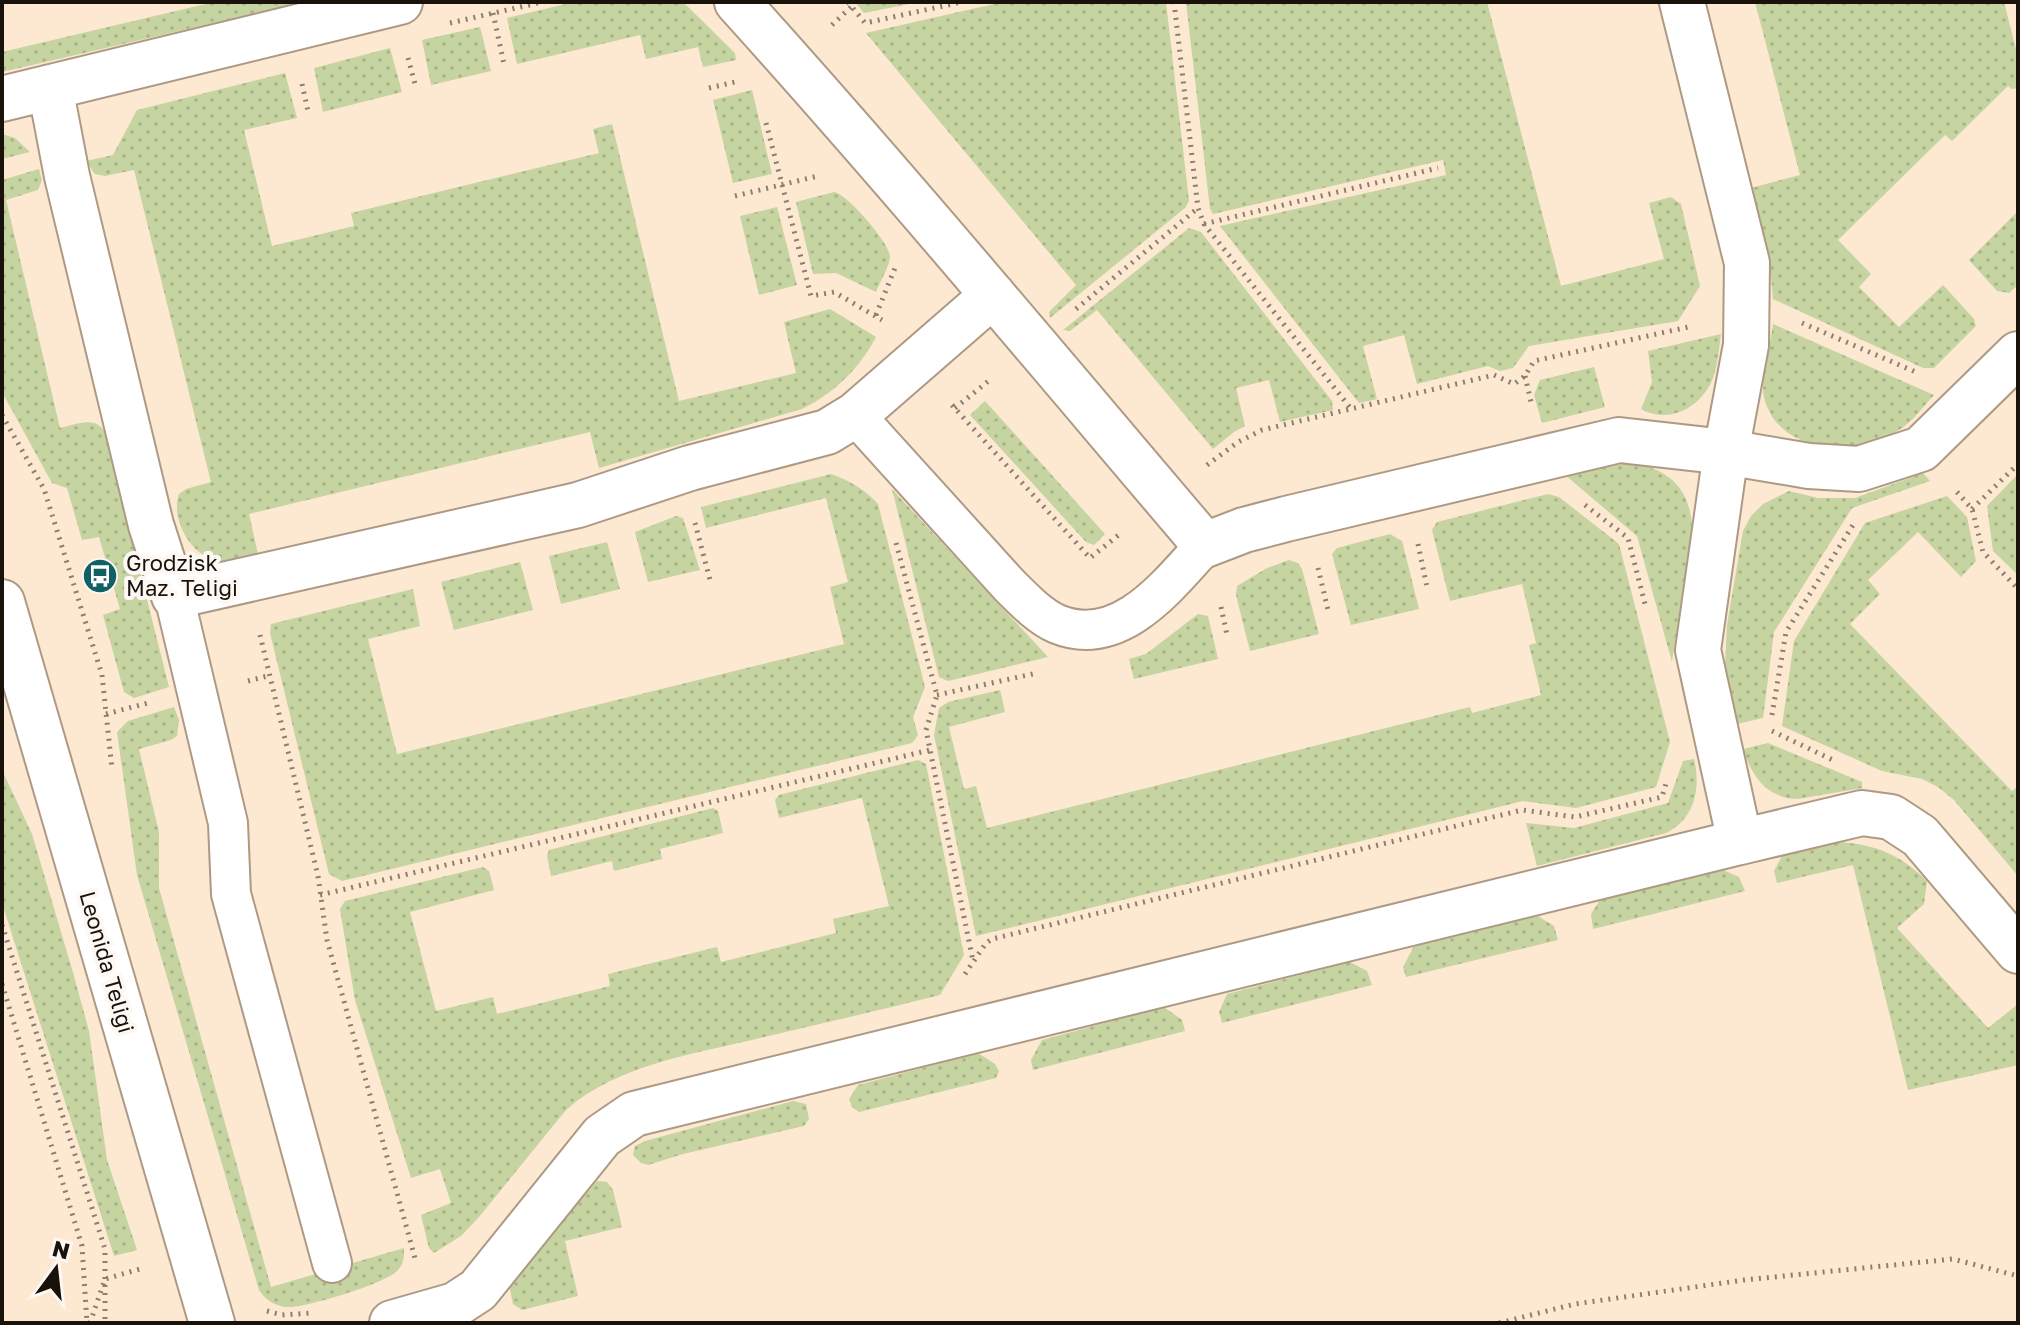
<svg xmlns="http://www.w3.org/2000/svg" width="2020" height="1325" font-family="'Golos Text',sans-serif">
<defs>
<pattern id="green-dots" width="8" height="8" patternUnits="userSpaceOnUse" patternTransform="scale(2)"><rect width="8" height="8" fill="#c5d4a0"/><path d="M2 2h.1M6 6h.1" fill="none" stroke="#a9b588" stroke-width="1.8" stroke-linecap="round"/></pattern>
</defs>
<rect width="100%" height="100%" fill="#fde8d1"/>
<path fill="url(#green-dots)" d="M214 2H304L2 72V52Z
M574 2H683L735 53 736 60 703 67 698 47 646 59 640 35 517 64 507 18Z
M855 2H919L864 13Z
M1003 2H1166L1189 201 1185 208 1050 318 1049 312 1076 285 866 33Z
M1186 2H1487L1561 286 1664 259 1649 203 1671 197 1681 204 1700 286 1678 321 1529 346 1513 368 1500 371 1488 366 1417 384 1404 335 1363 346 1377 399 1359 403 1220 226 1446 175 1443 160 1213 214 1210 209Z
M1755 2H2004L2018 57V88L2012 89 2008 86 1952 141 1945 135 1838 240 1871 274 1859 287 1899 327 1943 285 1974 319 1976 326 1934 368H1923L1773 299 1770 266 1751 188 1800 175Z
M480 27 491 71 431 85 422 40Z
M390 48 402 92 323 112 314 68Z
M285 73 297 118 244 130 272 246 354 226 351 213 599 153 593 129 612 124 679 401 796 373 784 322 830 309 876 337C859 369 834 393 802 409L599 468 590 432 249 514 258 554C246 558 233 562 220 561 192 558 170 520 179 494L186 489 211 482 134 170 105 176 95 174 86 161 113 155 137 110Z
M752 90 772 174 733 183 713 100Z
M2 134 15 138 30 152 2 159Z
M39 169 42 180 38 190 6 200 60 428C76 425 94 415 105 432L169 687 134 698 124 692 103 615 120 609 99 537 82 540 67 488 52 483 2 392V180Z
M834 192C846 193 891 244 890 257 889 268 880 281 876 292L836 273 813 274 796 202Z
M777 207 797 285 759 295 740 216Z
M2016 213 2018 285 2009 293 1997 291 1969 260Z
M1189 228 1201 232 1332 401 1333 410 1280 422 1269 380 1236 388 1245 426 1234 432 1213 449 1097 310 1070 331 1063 330Z
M1773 324 1934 395C1923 407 1913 421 1899 430 1857 456 1778 456 1764 397 1760 380 1771 343 1773 324Z
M1721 334C1719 348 1718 364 1713 378 1702 407 1669 425 1641 409L1652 382 1648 351Z
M1594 367 1605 407 1542 423 1534 395 1540 380Z
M985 401 1105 534 1094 545 1086 542 970 415Z
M1608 457C1653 465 1689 474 1692 527L1672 662 1637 536 1558 469Z
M1923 473 1930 481 1852 508 1774 632 1763 718 1737 724 1725 665 1727 625 1743 531 1751 516 1763 504 1789 491 1818 498H1855Z
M831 474C847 479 867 491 878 504L925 687 913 717 918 735 912 743 342 881 329 874 270 633 271 624 413 589 420 626 368 639 397 754 844 644 830 587 848 582 826 498 706 528 701 507Z
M2018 474V575L1993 551 1987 506Z
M892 489 1048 657 948 681 939 677Z
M1548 494 1559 497 1619 544 1670 742 1656 787 1576 808 1523 801 976 936 934 735 939 708 948 702 1000 690 1005 712 949 727 964 789 976 786 987 828 1470 707 1472 713 1541 695 1529 645 1536 643 1522 584 1450 601 1432 530 1437 522Z
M1947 496 1967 517 1976 561 1961 577 1918 532 1868 580 1880 594 1850 624 2012 791 2018 786V876L1954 800 1938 787 1922 779 1882 771 1782 726 1794 641 1865 523Z
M676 516 683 518 700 570 648 582 635 532Z
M1390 534 1402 541 1419 609 1351 625 1332 554 1337 548Z
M607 542 620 589 561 604 549 556Z
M1289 560 1298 563 1302 569 1319 634 1250 651 1236 595 1237 586 1267 568Z
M520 562 533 610 454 630 441 582Z
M1198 614 1208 616 1218 659 1134 679 1129 659 1146 654Z
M174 707 179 720 177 736 171 740 139 749 159 832V888L271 1287 404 1248C404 1257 404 1264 397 1271 386 1283 308 1307 290 1307 277 1307 266 1301 259 1290L137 875 117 732 128 721Z
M1768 743 1862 782V788L1798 799C1767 798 1752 777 1743 749Z
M1694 759C1701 788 1695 819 1666 833L1537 866 1526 823 1574 828 1668 803 1683 761Z
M918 760 926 764 964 955 940 995C880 1010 820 1024 760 1038 695 1054 618 1064 566 1110L479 1217 461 1236 434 1253 429 1248 421 1215 451 1203 440 1169 411 1178 355 1000 340 909 345 901 483 867 489 871 494 890 410 912 436 1011 493 997 497 1014 610 986 608 974 717 947 721 962 836 933 833 919 889 906 862 798 779 818 775 800 779 795Z
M2 770 32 834 74 976 89 1031 107 1160 137 1250 114 1256 2 903Z
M713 808 718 811 723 833 660 849 662 859 614 871 612 861 551 876 547 856 549 850Z
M1838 842C1875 844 1901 855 1927 881L1924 904 1897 928 1988 1028 2018 1004V1065L1908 1090 1853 865 1777 883 1774 871 1783 854Z
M1721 869 1739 877 1745 891 1593 929 1591 914 1600 900Z
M1536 915 1554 926 1558 940 1406 977 1403 967 1414 946Z
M1350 962 1367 971 1372 985 1222 1023 1219 1012 1227 994Z
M1164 1007 1182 1020 1185 1031 1033 1070 1031 1060 1042 1040Z
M978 1053 995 1064 999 1071 996 1078 859 1112 852 1107 849 1099 858 1085Z
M793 1101 806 1104 809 1119 804 1126 683 1154 648 1165 641 1163 633 1155 635 1146 645 1141Z
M597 1181 607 1182 613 1190 622 1227 565 1241 578 1296 522 1310 513 1304 509 1285Z"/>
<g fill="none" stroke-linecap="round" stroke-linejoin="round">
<g stroke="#ae9a84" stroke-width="42">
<path id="lane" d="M855 415 1009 585C1023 599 1039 616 1057 624 1120 650 1169 584 1205 545
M174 596 228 823 231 894 332 1263"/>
</g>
<g stroke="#ae9a84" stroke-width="48">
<path id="street" d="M737 2C897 179 1050 363 1205 545L1244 530 1286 519 1619 440 1726 452 1746 345 1747 263 1682 2
M50 87 67 176 151 525 174 596 578 505 690 468 827 432 855 415 993 295
M2 99 400 2
M1740 842 1862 813 1891 817 1920 836 2018 951
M392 1323 455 1305 478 1290 602 1136 634 1114 1740 842 1698 650 1726 452 1809 466 1859 469 1921 449 2018 354"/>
</g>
<g stroke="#ae9a84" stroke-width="48">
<path id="secondary" d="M2 602 212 1323"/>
</g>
<path stroke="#8d7f6f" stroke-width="5" stroke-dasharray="2 6" stroke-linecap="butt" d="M848 2 865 23 962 2
M1174 2 1198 208 1204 224 1352 410
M493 13 504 64
M450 23 542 2
M832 25 852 6
M408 58 415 84
M302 84 308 111
M709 88 735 82
M766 123 811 296 834 292 882 320
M735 196 818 176
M1204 224 1438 168
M1076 309 1198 208
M876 315 895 268
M1802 323 1918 373
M1525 376 1532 406
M952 405 1090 558 1121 533
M955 408 991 379
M2 415 44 489 102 675 112 769
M1207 465 1238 442 1262 430 1494 375 1514 384 1525 376 1534 361 1693 326
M1957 492 1972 509 1983 552 2018 589
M1585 505 1628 538 1646 608
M1972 509 2018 464
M695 523 710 580
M896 543 937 695 926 730 973 961
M1418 544 1427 587
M1318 568 1328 610
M1221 607 1227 635
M260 635 318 876 327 940 415 1258
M248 681 271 675
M937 695 1037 673
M106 714 148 703
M1772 715 1786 632 1853 525
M1772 731 1835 761
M320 895 930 750
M2 925 105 1249V1323
M965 974 986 943 992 939 1522 810 1575 817 1662 797 1667 780
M2 984 82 1246 87 1323
M267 1311 282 1315 312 1313
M90 1323 105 1279 140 1269
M1499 1323 1575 1304 1744 1280 1953 1259 2018 1276"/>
<use href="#lane" stroke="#fff" stroke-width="38"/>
<use href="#street" stroke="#fff" stroke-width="44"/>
<use href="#secondary" stroke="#fff" stroke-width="44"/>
</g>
<defs>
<g id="bus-disc" transform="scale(1.8)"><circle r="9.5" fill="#106165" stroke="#fdf8f4"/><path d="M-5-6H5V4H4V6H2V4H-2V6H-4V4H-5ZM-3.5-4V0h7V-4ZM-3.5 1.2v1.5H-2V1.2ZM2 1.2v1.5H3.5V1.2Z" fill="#fff"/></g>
</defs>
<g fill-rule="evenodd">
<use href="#bus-disc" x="100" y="576"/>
</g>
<g text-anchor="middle" stroke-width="8" stroke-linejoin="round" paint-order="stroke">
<g font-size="22" fill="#19120a" stroke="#fdf8f4" text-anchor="start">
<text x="126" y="571">Grodzisk<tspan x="126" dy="25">Maz. Teligi</tspan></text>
</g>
<g font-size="22" fill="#19120a" stroke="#fdf8f4">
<text transform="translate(107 962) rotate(74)" y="8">Leonida Teligi</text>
</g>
</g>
<rect width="2020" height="1325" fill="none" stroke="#19120a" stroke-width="8"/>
<g transform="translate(56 1269) rotate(15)" stroke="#fdf8f4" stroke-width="6" paint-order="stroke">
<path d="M0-6L14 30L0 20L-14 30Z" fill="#19120a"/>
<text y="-12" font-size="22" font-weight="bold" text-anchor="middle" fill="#19120a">N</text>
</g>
</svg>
